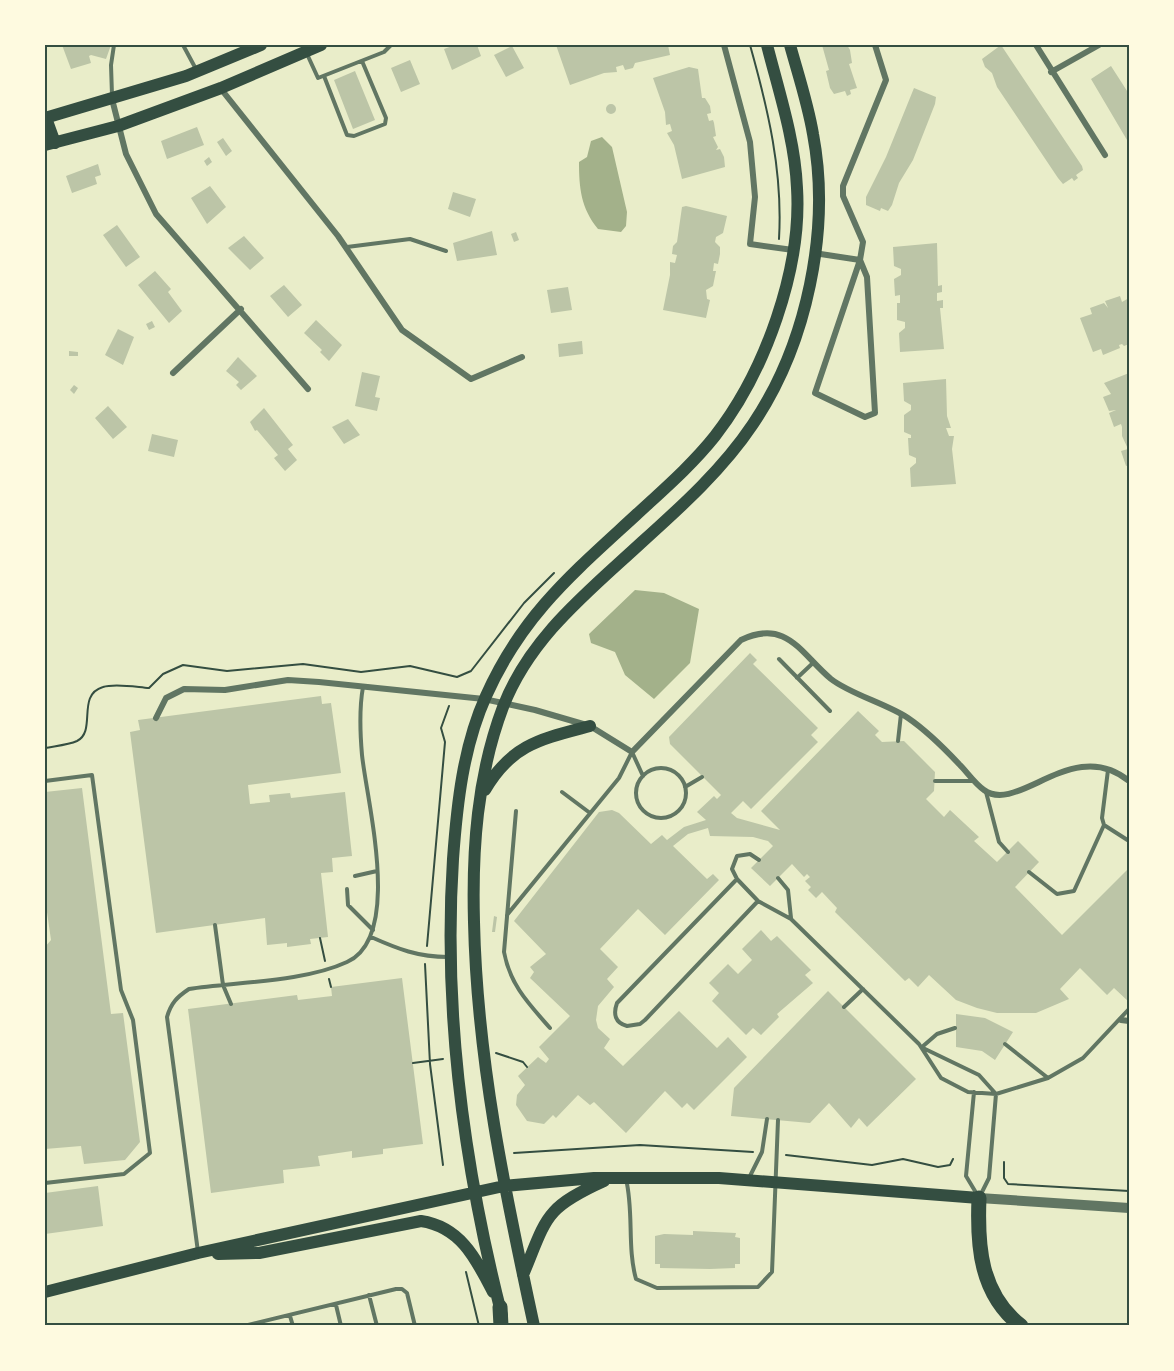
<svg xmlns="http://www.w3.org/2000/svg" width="1174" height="1371" font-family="Georgia,serif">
<rect width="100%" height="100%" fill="#e9edc9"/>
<path fill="#a3b18a" d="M602 137 612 147 627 212 626 226 621 232 598 229C581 208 579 188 579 162L587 157 591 141Z
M635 590 664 593 699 609 690 663 654 699 625 675 615 652 591 643 589 634Z"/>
<path fill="#bcc5a7" d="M62 45H111L106 59 91 55 89 56 91 63 71 69Z
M455 45H477L481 56 452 70 444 49Z
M556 45H668L670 55 635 63 633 68 625 70 623 65 616 67 617 72 604 73 570 85Z
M822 45H847L850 50 852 63 849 64 857 88 850 90 851 94 847 96 845 91 834 94 830 88 826 71 829 70Z
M1001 45 1082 166 1083 170 1076 175 1078 178 1074 181 1072 178 1063 184 1058 178 997 87 992 73 985 67 982 59Z
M512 46 524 68 506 77 494 55Z
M410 60 420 84 401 92 391 68Z
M1111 66 1129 94V139L1127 140 1091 79Z
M689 67 698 69 702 98H705L710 106 711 113 707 114 709 121 713 120 714 123 716 136 713 137 718 147 716 150 720 149 724 157 725 167 682 179 674 145 667 133 672 131 670 124 666 125 665 112 653 78Z
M355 71 375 120 353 129 334 80Z
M914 88 936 97 935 104 913 160 899 183 892 205 888 211 881 208 880 211 866 205V197L886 157Z
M606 109a5 5 0 1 1 10 0a5 5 0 1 1-10 0Z
M197 127 204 145 167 159 161 141Z
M223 138 232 151 226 156 217 142Z
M209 157 212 162 207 166 204 161Z
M98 164 101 175 95 177 97 184 72 193 66 176Z
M210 186 226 207 207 224 191 198Z
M453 192 476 199 470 217 448 209Z
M686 206 727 216 723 233 716 237 715 242 720 247V254L718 264 714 263 713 271H716L713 286 706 290 707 299 710 300 706 318 663 310 670 275V262L675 263 677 255 672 254 673 246 677 242 682 207Z
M117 225 140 257 126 267 103 235Z
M492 231 497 255 457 261 453 243Z
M516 232 519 240 514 242 511 234Z
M244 236 264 258 250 270 228 248Z
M937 243 938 286 942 285V292L937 293V301L943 300V308H940L944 349 900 352 899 333 905 328V322L897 320V303H900V295L895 296 894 279 901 275V269L894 266 893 247Z
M155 271 171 289 168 292 182 311 169 323 138 285Z
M284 285 302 305 288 317 270 296Z
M568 287 572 310 551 313 547 290Z
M1120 296 1122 302 1129 298V344L1124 346 1122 344 1119 345 1120 348 1103 355 1101 349 1093 352 1080 318 1092 314 1090 308 1104 303 1108 308 1105 301Z
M316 320 342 345 329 361 320 352 322 350 304 333Z
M152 321 155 327 149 330 146 324Z
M118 329 134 337 123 365 105 355Z
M582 341 583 354 559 357 558 344Z
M69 351 78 352V356H69Z
M238 357 257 376 241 390 236 385 239 382 226 371Z
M362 372 380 376 375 397 380 398 377 411 355 406Z
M1129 373V465L1126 466 1121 451 1128 449 1122 436V427L1121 424 1114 427 1109 413 1116 410 1109 411 1103 397 1111 394 1104 383Z
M946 379 947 416 951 428H946L949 436H954L952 449 956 484 911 487 910 468 916 463V458L909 455 908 438H911V435L904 432V415L911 410V405L904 401 903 383Z
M74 385 78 388 74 394 70 390Z
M108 406 127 427 113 439 95 418Z
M264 408 293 445 288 449 297 460 285 471 274 458 278 455 257 430 255 431 250 422Z
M348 419 360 435 344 444 332 427Z
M152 434 178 440 174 457 148 451Z
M750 653 757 660 753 664 818 728 811 735 818 742 751 809 743 801 731 813 737 818 780 830 761 811 858 711 879 731 875 735 882 742 904 741 935 772 934 791 926 799 944 817 950 810 979 837 974 841 997 862 1018 841 1039 862 1015 887 1062 935 1129 868V1002L1114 988 1107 995 1080 968 1060 989 1069 999 1036 1013H997L977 1008 956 1000 929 975 918 987 909 978 905 981 835 912 837 908 822 892 816 898 808 890 811 887 805 881 810 877 807 874 804 877 792 864 770 886 751 868 773 846 768 841 753 837 710 836 708 828 688 834 673 846 707 879 713 874 719 880 665 935 638 909 600 949 618 967 607 979 614 987 598 1006 596 1020 598 1028 610 1039 604 1048 623 1066 679 1011 717 1048 728 1037 747 1057 694 1110 687 1103 682 1108 665 1091 626 1133 594 1102 590 1105 578 1095 556 1118 553 1115 544 1124 527 1121 516 1105 517 1095 525 1085 518 1076 538 1057 546 1063 549 1059 539 1047 570 1016 530 978 534 972 530 967 546 954 514 921 599 812 612 810 619 813 651 844 662 835 667 840 684 827 706 820 697 812 714 796 717 799 721 795 670 744 669 737Z
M321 696 322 704 331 703 341 773 248 785 250 804 270 802 269 795 290 793 291 798 345 792 352 856 332 858 333 872 321 873 328 937 310 939 311 944 287 947V943L267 945 265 918 156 933 130 732 140 730 138 720Z
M82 788 111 1014 123 1013 140 1142 125 1160 84 1164 81 1146 45 1149V947L51 940 45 898V792Z
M494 916 497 917 495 932H492Z
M761 930 771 941 777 936 811 970 805 975 813 983 777 1014 779 1017 761 1035 753 1028 746 1035 712 1001 719 993 709 983 728 964 738 974 752 960 742 949Z
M402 978 423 1144 383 1149V1154L352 1158V1151L318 1156 320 1166 283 1170 284 1183 211 1193 188 1009 297 995 298 1000 332 996 331 987Z
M828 991 916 1079 867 1127 859 1118 851 1128 829 1103 810 1123 731 1116 734 1088Z
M956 1014 985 1018 1013 1032 995 1060 982 1051 956 1047Z
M98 1186 103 1226 45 1234V1193Z
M693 1231 736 1233 735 1237 740 1238V1264H735V1268L710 1269 660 1268V1264H655V1236L664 1234 693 1235Z"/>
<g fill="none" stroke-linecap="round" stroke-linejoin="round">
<path stroke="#344e41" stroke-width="2" d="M750 45C768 109 783 172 779 239
M1127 45 1129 49
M457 677 471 671 524 603 554 573
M45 748C55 746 68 745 77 741 97 731 76 695 103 687 115 683 136 687 149 688L163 674 183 665 227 671 303 664 361 672 410 666 457 677
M320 938 325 961
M427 946 445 742 441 728 449 706
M425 964 430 1064 443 1165
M329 979 331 987
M496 1053 523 1062 527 1067
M413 1063 443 1059
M514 1153 640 1145 753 1152
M786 1155 872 1165 903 1159 938 1167 950 1165 953 1159
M1004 1162V1178L1008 1184 1129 1191
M466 1272 479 1326"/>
<path stroke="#617663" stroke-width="4" d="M183 45 197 71
M307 54 318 78 384 52 391 45
M324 76 347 135 354 136 385 124 386 118 362 61
M112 95 111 65 114 45
M347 247 410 239 446 251
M779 659 830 711
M797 678 814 662
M898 741 901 714
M632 752 643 776
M636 793a25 25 0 1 1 50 0a25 25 0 1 1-50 0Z
M1108 770 1102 818 1104 825 1129 841
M45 781 92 775 121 990 133 1020 150 1153 124 1174 45 1183
M935 781H973
M685 787 702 777
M562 792 590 813
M986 792 999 842 1008 852
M516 811 504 952C510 985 529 1004 550 1028
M759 860 750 854 737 856 732 869 737 879 758 901 791 919 919 1044 941 1078 968 1092 996 1094 1048 1078 1083 1058 1129 1009
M1029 872 1057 894 1074 891 1104 825
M355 876 377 871
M778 878 788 890 791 918
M737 879 617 1003C613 1014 615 1023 627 1026L640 1024 645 1020 758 901
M347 889 348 905 373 930
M507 915 619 778 632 752
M215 925 223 985 231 1004
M371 937C398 949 418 957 448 957
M844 1007 863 989
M1005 1044 1048 1078
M922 1047 937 1034 955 1028
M923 1048 979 1075 996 1094 989 1178 981 1194
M974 1092 966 1176 978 1196
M749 1178 762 1152 767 1119
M626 1179C634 1212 627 1247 636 1279L657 1288 758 1287 772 1272 778 1120
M198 1252 167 1017C171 1003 177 997 189 989 236 982 304 982 347 962 403 937 367 803 362 755 360 732 359 709 363 687
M369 1295 377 1326
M336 1305 341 1326
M290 1316 293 1326
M244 1326 396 1289H402L407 1293 415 1326"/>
<path stroke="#617663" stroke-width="6" d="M724 45 750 142 755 197 750 244 793 250
M1036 45 1105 155
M1051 72 1099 45
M221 89 338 236 402 330 471 379 522 357
M112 99 126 154 156 214 308 389
M814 253 860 260 867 277 875 413 865 417 815 393 860 260 863 242 843 196V186L886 80 875 45
M173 373 241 309
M156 718 166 698 184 689 225 690 288 680 319 682 484 699 535 710 590 726 632 752 741 640C787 618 801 654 831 679 850 694 887 704 908 718 927 731 944 748 959 764 967 772 975 784 984 790 1018 815 1073 735 1129 781
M1121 1020 1129 1021"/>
<path stroke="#617663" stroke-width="10" d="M979 1198 1129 1208"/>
<path stroke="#344e41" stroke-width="12" d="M45 118 186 76 261 45
M46 118 55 143
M45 145 118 126 221 88 321 45
M485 790C512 744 541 739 590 726
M218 1254 259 1253 421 1221C461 1227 476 1259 493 1292
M523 1275C547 1217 544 1208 604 1181
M45 1292 198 1253 504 1186 594 1178H719L979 1198
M502 1316C464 1167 443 1013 453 859 457 804 463 747 486 696 522 615 573 573 636 515 663 490 692 465 715 436 765 372 802 269 797 188 795 140 779 92 767 45
M534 1326C505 1192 477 1060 474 922 472 850 477 776 503 707 530 637 588 592 642 542 682 506 723 469 753 424 807 344 831 229 813 134 808 104 798 74 790 45"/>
<path stroke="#344e41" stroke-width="15" d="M979 1198C977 1246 980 1294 1021 1326
M500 1307 501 1326"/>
</g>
<rect width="1174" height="1371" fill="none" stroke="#fefae0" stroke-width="93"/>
<rect x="46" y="46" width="1082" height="1278" fill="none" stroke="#344e41" stroke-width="2"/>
</svg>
